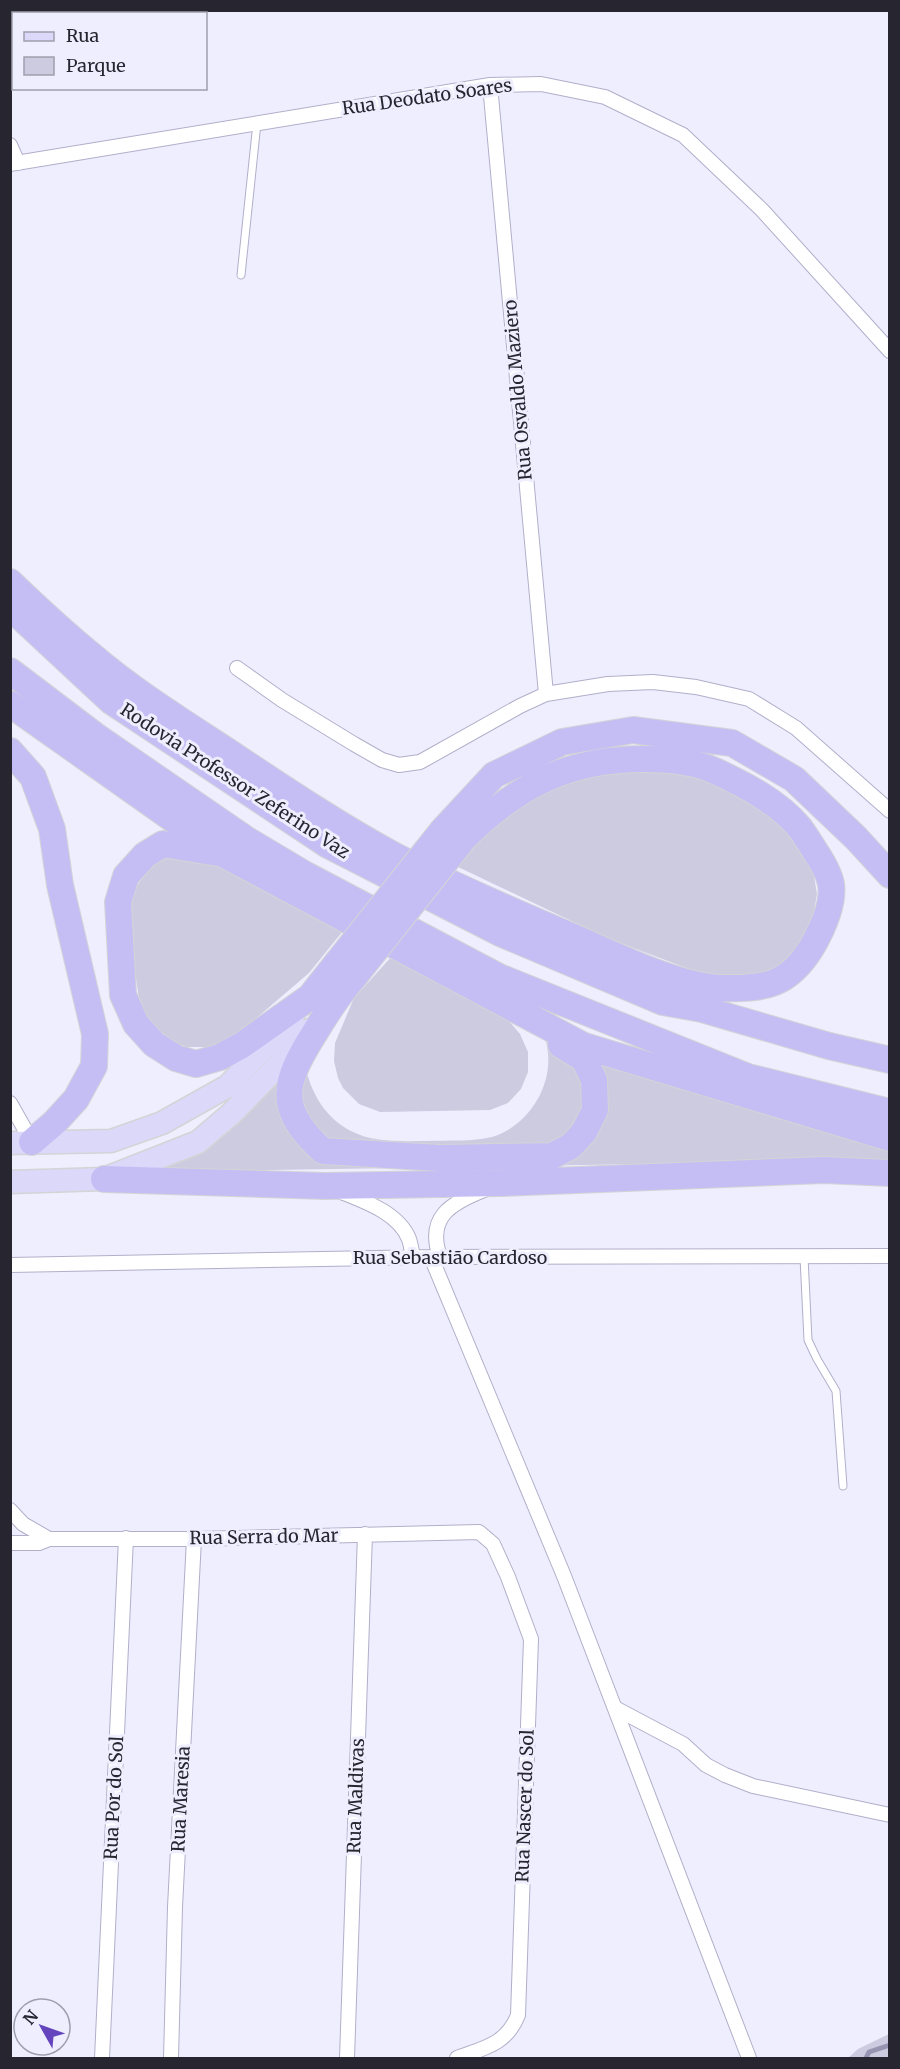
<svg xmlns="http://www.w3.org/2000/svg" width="900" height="2069" font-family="Merriweather,serif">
<rect width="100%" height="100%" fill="#efeeff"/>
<path fill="#cdcbe0" d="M611 769 682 772 728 788 778 821 812 864 817 894 812 923 789 959 766 974 726 983 607 938 458 867 471 848 486 831 543 789Z
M193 850 347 926 309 973 232 1039 209 1047H186L164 1038 141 1013 127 916 134 890 149 869 159 861 170 856Z
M393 955 496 1006 520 1034 528 1052V1072L521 1089 508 1103 490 1110 380 1112 359 1104 343 1088 338 1078 334 1061 335 1043 354 998Z
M532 1013 739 1086 889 1127V1162H764L153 1172 283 1070H306C313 1096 326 1118 351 1131 374 1143 402 1141 428 1141 449 1140 472 1142 492 1137 532 1125 558 1078 545 1038 542 1029 536 1021 532 1013Z
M889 2034V2058H848L858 2049Z"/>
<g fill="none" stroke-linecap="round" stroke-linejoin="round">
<path stroke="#9794b2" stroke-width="5" d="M866 2058 869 2052 890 2045"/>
<g stroke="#b1afc9" stroke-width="9">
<path id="service" d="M241 275 257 123
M804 1257 808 1340 817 1359 836 1391 843 1486"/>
</g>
<g stroke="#b1afc9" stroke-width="16">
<path id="minor" d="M490 85 546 694
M10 145 18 163
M10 164 490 85 541 84 605 97 683 135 762 210 890 351
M237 668 282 700 354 744 382 760 399 765 420 762 520 706 546 694 608 684 653 682 696 687 749 699 796 728 890 811
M10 1103 32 1142
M339 1191C363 1201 398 1212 409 1239 411 1245 412 1252 413 1258
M431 1257 564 1576 749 2058
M440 1257C426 1217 451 1203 484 1190
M10 1265 431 1257 890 1256
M10 1510 23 1524 49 1539
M10 1543H39L49 1539H194L479 1532 493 1544 508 1577 531 1639 518 2015C507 2044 484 2048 457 2058
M615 1708 683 1744 706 1765 725 1775 753 1786 890 1815
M102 2058 126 1538
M171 2058 175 1907 194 1539
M347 2058 365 1534"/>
</g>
<g stroke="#d4d4d6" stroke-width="25">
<path id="primary" d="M10 1143 111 1141 162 1123 228 1086 293 1016
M10 1182 104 1179 198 1142 232 1113 270 1074 309 1030"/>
</g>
<g stroke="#d4d4d6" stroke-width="28">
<path id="motorway" d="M10 582C36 607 63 632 91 655 133 691 181 721 227 751 281 787 336 824 393 855 453 886 516 913 578 939 619 957 677 986 721 988 765 989 789 986 813 945 822 929 834 903 831 884 829 873 821 860 815 851 810 843 805 835 799 827 778 802 745 785 715 771 694 761 667 759 644 759 568 759 518 785 464 838
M10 607 111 701 328 845 500 933 663 1002 702 1009 829 1046 890 1060
M10 671 97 737 247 840 304 874 499 977 748 1077 890 1112
M10 704 221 853 584 1046 890 1138
M10 751 33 777 52 829 60 885 95 1034 94 1066 76 1099 55 1122 32 1142
M443 830 494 775 562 742 633 730 732 743 794 779 856 838 890 875
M218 853 163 844 145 855 126 876 118 902 123 995 136 1024 154 1044 176 1058 196 1064 220 1057 242 1045 310 997 337 963
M354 977C338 995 326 1014 314 1034 283 1083 276 1109 323 1151L439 1158 552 1156 571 1146 584 1132 595 1110 594 1080 584 1059 561 1045
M104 1179 325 1186 501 1183 824 1170 890 1173"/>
</g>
<use href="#service" stroke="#fff" stroke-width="7"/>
<use href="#minor" stroke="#fff" stroke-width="14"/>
<use href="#primary" stroke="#dcd8f9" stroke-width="22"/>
<use href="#motorway" stroke="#c5bef5" stroke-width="26"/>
<g stroke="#d4d4d6" stroke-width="28" stroke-linecap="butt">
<path id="motorway-bridge" d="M337 963 443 830
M354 977 464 838"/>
</g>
<use href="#motorway-bridge" stroke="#c5bef5" stroke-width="26"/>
</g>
<g text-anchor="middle" stroke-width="6" stroke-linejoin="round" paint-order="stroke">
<g font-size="18" fill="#272630" stroke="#efeeff">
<text transform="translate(427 97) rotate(-8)" y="6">Rua Deodato Soares</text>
<text transform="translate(518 390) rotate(-95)" y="6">Rua Osvaldo Maziero</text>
<text transform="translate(235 781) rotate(33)" y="6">Rodovia Professor Zeferino Vaz</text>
<text x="450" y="1264">Rua Sebastião Cardoso</text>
<text transform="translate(264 1537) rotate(-1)" y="6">Rua Serra do Mar</text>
<text transform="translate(356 1796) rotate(-88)" y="6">Rua Maldivas</text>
<text transform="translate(114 1798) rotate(-87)" y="6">Rua Por do Sol</text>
<text transform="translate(181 1799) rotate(-87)" y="6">Rua Maresia</text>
<text transform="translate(525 1806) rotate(-88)" y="6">Rua Nascer do Sol</text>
</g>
</g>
<rect width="900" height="2069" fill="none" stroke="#272630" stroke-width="24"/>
<rect x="12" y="12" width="195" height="78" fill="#efeeff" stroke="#9f9eac" stroke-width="1.5"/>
<rect x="24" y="32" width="30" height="9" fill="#dcd8f9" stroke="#9f9eac" stroke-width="1.5"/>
<text x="66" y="42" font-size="18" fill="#272630">Rua</text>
<rect x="24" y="57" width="30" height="18" fill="#cdcbe0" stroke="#9f9eac" stroke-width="1.5"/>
<text x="66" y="72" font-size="18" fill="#272630">Parque</text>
<g transform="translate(42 2027) rotate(310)"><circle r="28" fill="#efeeff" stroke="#9f9eac" stroke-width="1.5"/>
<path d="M0-4.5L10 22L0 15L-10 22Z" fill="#6445bd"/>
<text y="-9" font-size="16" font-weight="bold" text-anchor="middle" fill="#272630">N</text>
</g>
</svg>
